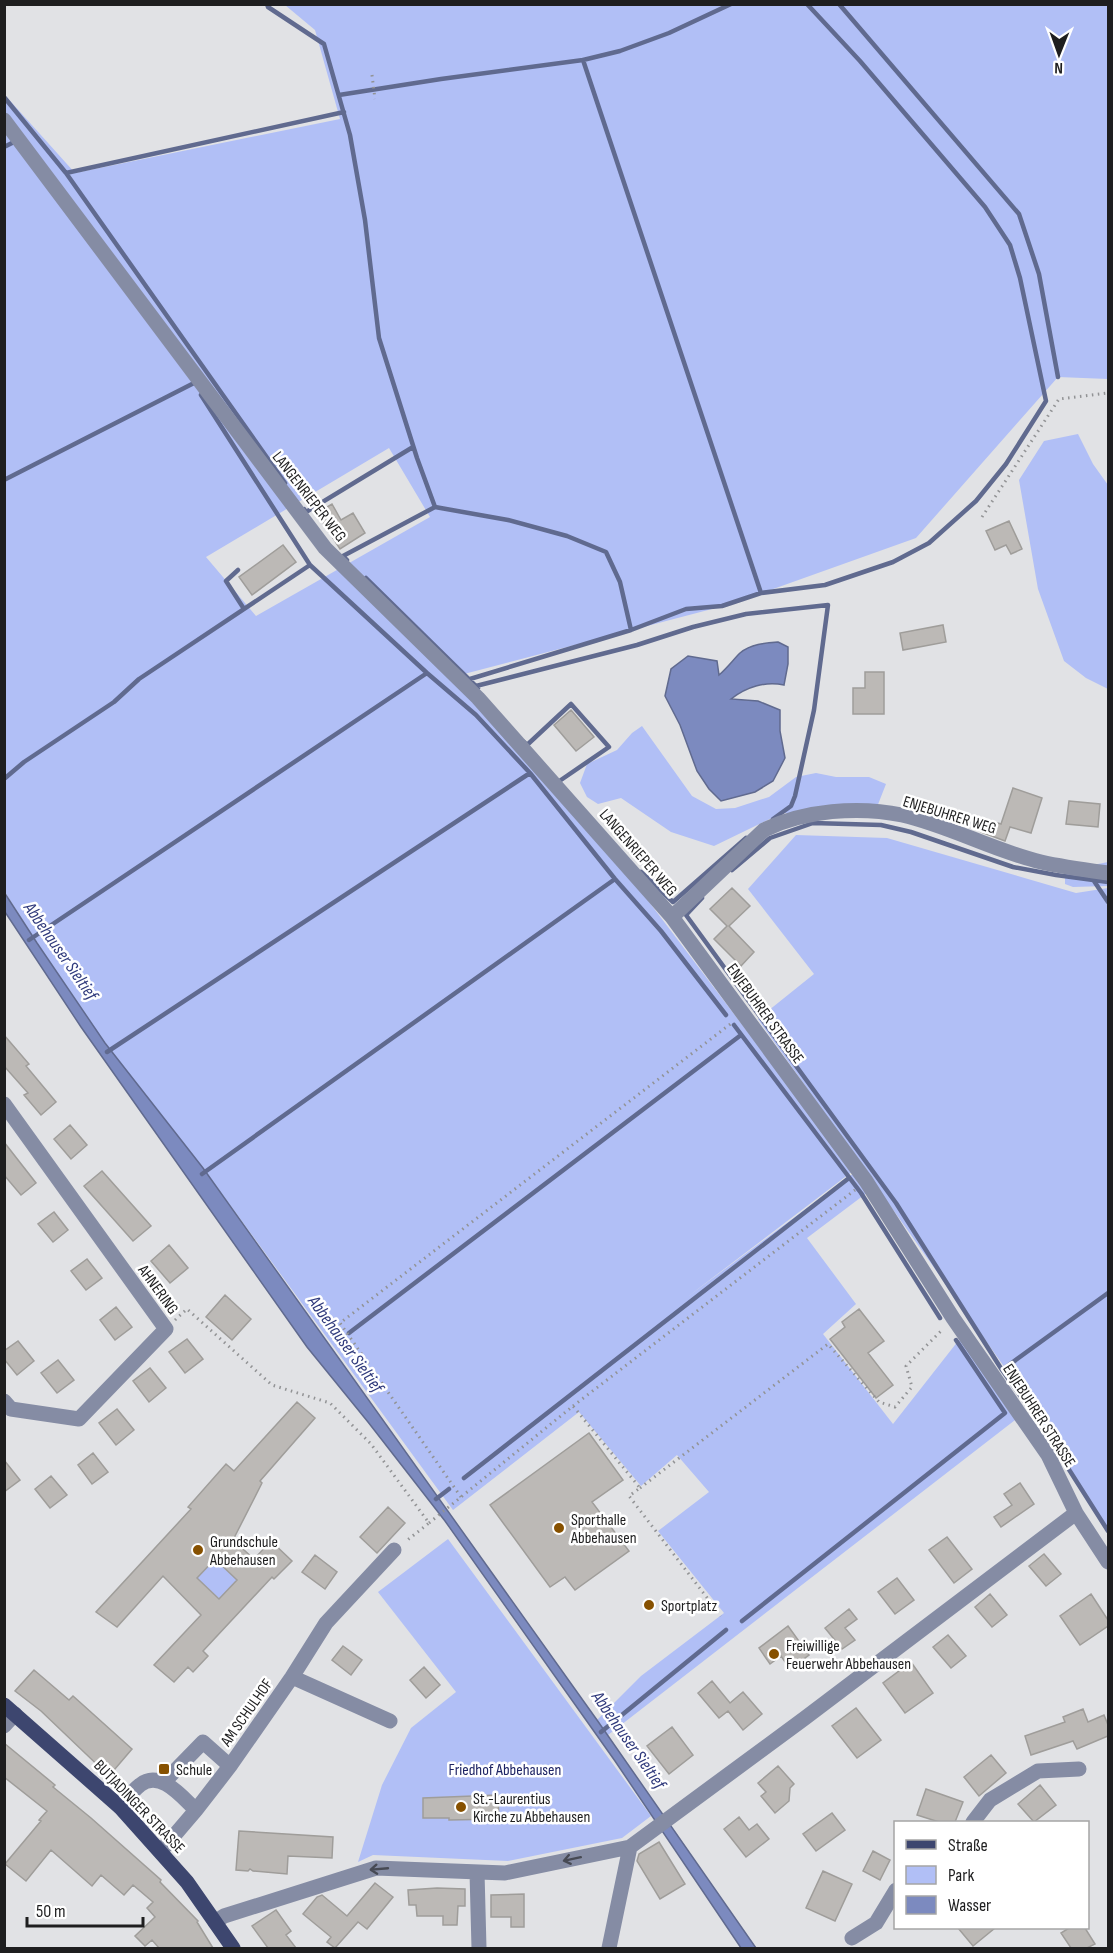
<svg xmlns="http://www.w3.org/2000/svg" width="1113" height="1953" font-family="'Sofia Sans Condensed',sans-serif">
<rect width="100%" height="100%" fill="#e1e2e5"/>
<path fill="#b1bff6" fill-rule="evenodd" d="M285 5H1108V379L1058 377 916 538 731 604 464 674 621 865 853 1171 686 1298 854 1173 868 1192 807 1238 856 1304 823 1334 893 1424 962 1336 1019 1417 608 1735 597 1720 641 1676 724 1613 658 1531 709 1492 677 1455 641 1486 579 1412 453 1510 203 1168 105 1043 37 943 5 892 4 94 75 173 340 119 315 30ZM389 448 430 517 256 616 206 557Z
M1078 434 1093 464 1108 485V689L1086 678 1064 661 1038 589 1019 480 1044 441Z
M642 726 692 796 716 809 735 808 769 797 796 777 816 773 836 777H869L886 784 877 807 855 814 782 813 714 846 671 832 621 798 598 804 587 797 580 783 587 764 617 750 632 733Z
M796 835 887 838 1076 893 1108 888V1530L1032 1406 758 1019 814 974 748 889Z
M1108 862V886L1073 887 1065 884V876L1068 870Z
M448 1539 651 1816 622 1838 508 1861 373 1855 358 1862 382 1785 411 1728 456 1692 378 1592Z
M215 1559 237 1580 228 1590 223 1602 197 1578Z"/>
<path fill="#7c8abf" stroke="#606a8f" stroke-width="1.5" d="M778 642 788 647V664L784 685C765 681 746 687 731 699L758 701 780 710V731L785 758 773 781 755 792 721 801 709 789 697 771 680 725 665 696 671 669 688 656 717 661 719 675C727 668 733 660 740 653 751 644 765 643 778 642Z
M4 892 37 943 105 1043 203 1168 597 1720 756 1948H741L615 1761 445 1521 368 1422 307 1347 81 1027 5 912Z"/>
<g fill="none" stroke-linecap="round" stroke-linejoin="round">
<path stroke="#606a8f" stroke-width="4.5" d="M267 4 268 7 324 44 350 135 365 220 379 338 417 458 435 507
M839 4 1019 214 1039 274 1058 377
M583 60 761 593
M339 95 441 79 583 60 620 51 669 33 731 4
M4 97 66 173 285 483
M4 147 14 142
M66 173 344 112
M201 395 310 565
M4 480 194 383
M304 509 306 512 413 447
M347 560 343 556 435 507 508 520 567 536 606 552 620 582 631 630
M238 570 226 581 244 609
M366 578 478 688
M470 679 631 630 686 609 722 606 761 593 825 585 893 562 929 543 976 501 1006 464 1046 401 1020 278 1010 245 985 207 860 61 807 4
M476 686 637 645 693 627 746 614 828 605 814 710 795 796 791 806 773 819
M524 742 527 745 571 704 609 747 558 782 560 784
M4 779 24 762 114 702 139 679 310 565 427 673 476 715 530 773 615 879 661 931 726 1015
M732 870 770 838 813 823 881 825 911 832 1013 867 1056 875 1108 882
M641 872 673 902 746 838
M1094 881 1108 902
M702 898 686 915 896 1203 1002 1370 1035 1416 1108 1531
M29 940 427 673
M734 1025 861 1193 940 1318
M107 1052 530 773
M202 1174 615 879
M349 1333 741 1035
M1002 1370 1108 1293
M464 1478 849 1178
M436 1499 449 1489
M742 1621 1005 1413 956 1340
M601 1732 726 1630"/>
</g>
<path fill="#bcb9b6" stroke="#9f9d9a" stroke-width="1.5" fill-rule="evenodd" d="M332 504 341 520 353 513 365 533 340 549 317 513Z
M1009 521 1022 549 1011 554 1006 545 995 550 986 531Z
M283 545 296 562 252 595 239 577Z
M943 625 946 642 903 650 900 633Z
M865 672H884V714H853V688H865Z
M571 710 594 737 576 751 554 725Z
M1013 788 1042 798 1031 833 1010 827 1005 841 981 832 985 819 1001 824Z
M1069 801 1100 804 1098 827 1066 824Z
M732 888 750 906 729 926 754 952 741 966 714 939 727 926 710 909Z
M4 1035 29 1064 26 1066 56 1102 41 1115 24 1095 28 1093 4 1066Z
M70 1125 87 1145 71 1159 54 1139Z
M4 1142 36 1183 21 1195 4 1175Z
M102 1171 151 1226 133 1241 84 1186Z
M54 1212 68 1230 53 1242 38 1224Z
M169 1245 188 1268 170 1283 151 1261Z
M87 1259 102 1278 86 1290 71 1271Z
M225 1295 251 1319 232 1340 206 1317Z
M116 1307 132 1327 115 1340 100 1320Z
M859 1309 884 1341 868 1353 893 1385 876 1398 830 1339 845 1327 842 1322Z
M187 1339 203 1359 185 1373 169 1352Z
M18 1341 34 1361 17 1375 4 1359V1351Z
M58 1360 74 1380 57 1393 41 1373Z
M150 1368 166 1388 149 1402 133 1381Z
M297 1402 315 1418 260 1481 262 1483 233 1540 254 1559 271 1541 292 1561 274 1579 272 1577 203 1651 208 1656 193 1672 188 1667 174 1682 154 1665 201 1615 163 1576 117 1627 96 1612 191 1509 188 1507 226 1464 234 1471ZM215 1559 237 1580 219 1599 197 1578Z
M117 1409 134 1430 116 1445 99 1423Z
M589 1433 623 1480 592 1502 629 1551 575 1590 565 1577 550 1587 490 1505Z
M93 1453 108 1472 92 1484 78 1465Z
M4 1460 20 1480 4 1492Z
M51 1476 67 1495 50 1508 35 1489Z
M1020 1483 1034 1504 1001 1527 994 1517 1012 1505 1004 1494Z
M388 1507 405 1523 377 1553 360 1537Z
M947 1537 972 1569 954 1583 929 1550Z
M1044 1554 1061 1574 1046 1586 1029 1566Z
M315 1555 337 1572 325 1589 302 1572Z
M897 1578 914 1600 895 1614 878 1592Z
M990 1594 1007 1615 992 1627 975 1607Z
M1091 1594 1108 1620V1626L1080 1645 1060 1616Z
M849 1609 857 1619 845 1628 855 1640 842 1649 825 1628Z
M788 1626 809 1655 790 1669 781 1656 770 1664 759 1648Z
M948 1635 966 1656 951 1668 933 1647Z
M343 1646 362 1660 351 1675 332 1660Z
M911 1662 933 1693 905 1713 883 1683Z
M424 1667 440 1685 426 1698 410 1680Z
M34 1670 69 1700 73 1696 132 1749 109 1776 41 1711 15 1691Z
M712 1681 730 1703 743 1692 762 1714 743 1730 728 1711 719 1718 698 1693Z
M856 1708 881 1740 857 1758 832 1726Z
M1083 1709 1088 1722 1104 1715 1108 1725V1736L1077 1749 1073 1741 1031 1755 1025 1736 1065 1722 1063 1717Z
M672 1727 693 1755 669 1774 647 1746Z
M4 1743 55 1785 53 1787 91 1818 161 1880 160 1882 198 1921 197 1922 213 1948H159L152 1940 145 1946 135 1936 155 1917 147 1908 153 1902 133 1885 124 1895 101 1875 92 1886 51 1850 26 1881 5 1864 41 1821 39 1820 47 1811 4 1777Z
M991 1755 1006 1773 979 1796 964 1777Z
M778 1766 794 1784 790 1788 789 1801 775 1813 761 1796 766 1792 758 1783Z
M1040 1785 1056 1805 1034 1822 1018 1804Z
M926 1789 963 1802 955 1822H939L917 1815Z
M498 1795 499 1819 449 1820V1818H423V1798Z
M832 1813 845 1830 816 1851 803 1834Z
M739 1817 749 1830 757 1824 769 1839 746 1857 724 1829Z
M239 1831 333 1837 332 1858 288 1856 287 1874 253 1871 250 1869 248 1871 236 1870Z
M659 1842 685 1884 660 1899 637 1861 639 1854Z
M873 1851 890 1860 880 1880 863 1871Z
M823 1871 852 1884 835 1921 806 1908Z
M375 1883 393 1897 367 1929 358 1922 335 1948 327 1942 331 1937 303 1914 317 1897 322 1895 347 1916Z
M437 1888 465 1889V1906H458L457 1925H443V1916H417L416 1905H409L408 1890Z
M524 1894V1927H511V1917H491V1895Z
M276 1910 291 1931 286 1935 296 1948H268L252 1926Z
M958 1928H995L973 1946Z
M1069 1928H1085L1095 1944 1087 1948H1071L1061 1933Z"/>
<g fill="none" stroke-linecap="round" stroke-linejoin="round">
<path stroke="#929395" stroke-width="3" stroke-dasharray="1.5 4.5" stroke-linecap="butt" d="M372 75 375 99
M982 517 1059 399 1108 393
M175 1320 187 1309 272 1385 330 1403 371 1444 429 1523 405 1542
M573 1406 855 1190
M640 1488 828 1344 879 1402 895 1407 912 1387 906 1366 942 1330
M461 1497 340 1323 733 1022
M429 1523 573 1406 640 1488 629 1496 721 1616"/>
<path stroke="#858ca4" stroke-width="15" d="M4 120 325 548 478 698 672 917 866 1181 953 1318 1048 1455 1076 1513 1108 1562
M672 917 764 830C804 810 859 806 902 815 950 826 994 851 1041 862 1063 867 1086 870 1108 873
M4 1104 166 1329 79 1419 11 1409 4 1401
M292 1677 390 1721
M4 1726 15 1714
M164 1782 203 1742 230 1766
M120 1807C126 1800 132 1791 140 1785 160 1769 182 1797 196 1810
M973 1822 990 1800 1038 1771 1079 1769
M161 1851 196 1810 230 1766 292 1677 326 1623 394 1550
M477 1872 479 1948
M215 1922 224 1916 376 1868 505 1873 630 1847
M852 1938 876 1923 896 1890
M609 1948 630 1847 805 1718 1076 1513"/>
<path stroke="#3d466f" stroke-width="15" d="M4 1705 120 1807 187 1882 233 1948"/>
</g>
<defs><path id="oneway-shaft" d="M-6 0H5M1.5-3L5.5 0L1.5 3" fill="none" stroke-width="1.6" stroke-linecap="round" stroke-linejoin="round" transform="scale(1.5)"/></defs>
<g stroke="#474a54">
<use href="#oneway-shaft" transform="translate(572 1859) rotate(168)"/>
<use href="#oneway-shaft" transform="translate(379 1869) rotate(175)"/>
</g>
<g fill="#875100" stroke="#fff" stroke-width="2">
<circle cx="559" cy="1528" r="6"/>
<circle cx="198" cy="1550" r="6"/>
<circle cx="649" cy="1605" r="6"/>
<circle cx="774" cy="1654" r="6"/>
<rect x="158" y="1763" width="12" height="12" rx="3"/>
<circle cx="461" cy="1807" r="6"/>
</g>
<g text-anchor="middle" stroke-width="5" stroke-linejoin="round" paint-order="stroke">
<g font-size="16" fill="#1e1e1f" stroke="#fff">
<text transform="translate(310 496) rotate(52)" y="6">LANGENRIEPER WEG</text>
<text transform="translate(950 814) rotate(17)" y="6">ENJEBUHRER WEG</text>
<text transform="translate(639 852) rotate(49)" y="6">LANGENRIEPER WEG</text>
<text transform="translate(766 1013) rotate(54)" y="6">ENJEBUHRER STRASSE</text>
<text transform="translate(159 1289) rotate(54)" y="6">AHNERING</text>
<text transform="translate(1040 1415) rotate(57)" y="6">ENJEBUHRER STRASSE</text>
<text transform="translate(246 1712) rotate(-55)" y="6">AM SCHULHOF</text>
<text transform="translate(140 1806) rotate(46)" y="6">BUTJADINGER STRASSE</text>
</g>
<g font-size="16" fill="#1e1e1f" stroke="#fff" text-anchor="start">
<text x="571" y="1525">Sporthalle<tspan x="571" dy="18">Abbehausen</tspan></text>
<text x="210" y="1547">Grundschule<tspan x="210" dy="18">Abbehausen</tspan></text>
<text x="661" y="1611">Sportplatz</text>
<text x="786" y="1651">Freiwillige<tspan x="786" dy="18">Feuerwehr Abbehausen</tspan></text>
<text x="176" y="1775">Schule</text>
<text x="473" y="1804">St.-Laurentius<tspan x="473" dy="18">Kirche zu Abbehausen</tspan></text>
</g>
<g font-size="16" fill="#1e2464" stroke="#fff">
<text x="505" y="1775">Friedhof Abbehausen</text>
</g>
<g font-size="18" font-style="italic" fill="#303a7c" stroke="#fff">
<text transform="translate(61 951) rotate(55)" y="6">Abbehauser Sieltief</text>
<text transform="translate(346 1344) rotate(54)" y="6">Abbehauser Sieltief</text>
<text transform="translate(629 1740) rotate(55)" y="6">Abbehauser Sieltief</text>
</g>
</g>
<rect width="1113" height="1953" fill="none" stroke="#1e1e1f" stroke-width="12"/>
<rect x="894" y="1821" width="195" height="108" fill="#ffffff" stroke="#a5a5a5" stroke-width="1.5"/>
<rect x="906" y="1840" width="30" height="9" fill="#3d466f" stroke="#a5a5a5" stroke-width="1.5"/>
<text x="948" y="1851" font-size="18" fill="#1e1e1f">Straße</text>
<rect x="906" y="1866" width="30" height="18" fill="#b1bff6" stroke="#a5a5a5" stroke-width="1.5"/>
<text x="948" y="1881" font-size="18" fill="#1e1e1f">Park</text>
<rect x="906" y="1896" width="30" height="18" fill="#7c8abf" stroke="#a5a5a5" stroke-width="1.5"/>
<text x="948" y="1911" font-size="18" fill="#1e1e1f">Wasser</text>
<g transform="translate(1059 54) rotate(181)" stroke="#ffffff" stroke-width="4.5" paint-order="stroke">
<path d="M0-4.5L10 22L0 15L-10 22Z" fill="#1e1e1f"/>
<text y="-9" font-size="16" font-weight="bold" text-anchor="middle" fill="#1e1e1f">N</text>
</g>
<path d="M27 1917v9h116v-9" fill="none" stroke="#1e1e1f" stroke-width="3"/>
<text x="36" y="1917" font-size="18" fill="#1e1e1f" stroke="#ffffff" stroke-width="4.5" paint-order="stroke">50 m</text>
</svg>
